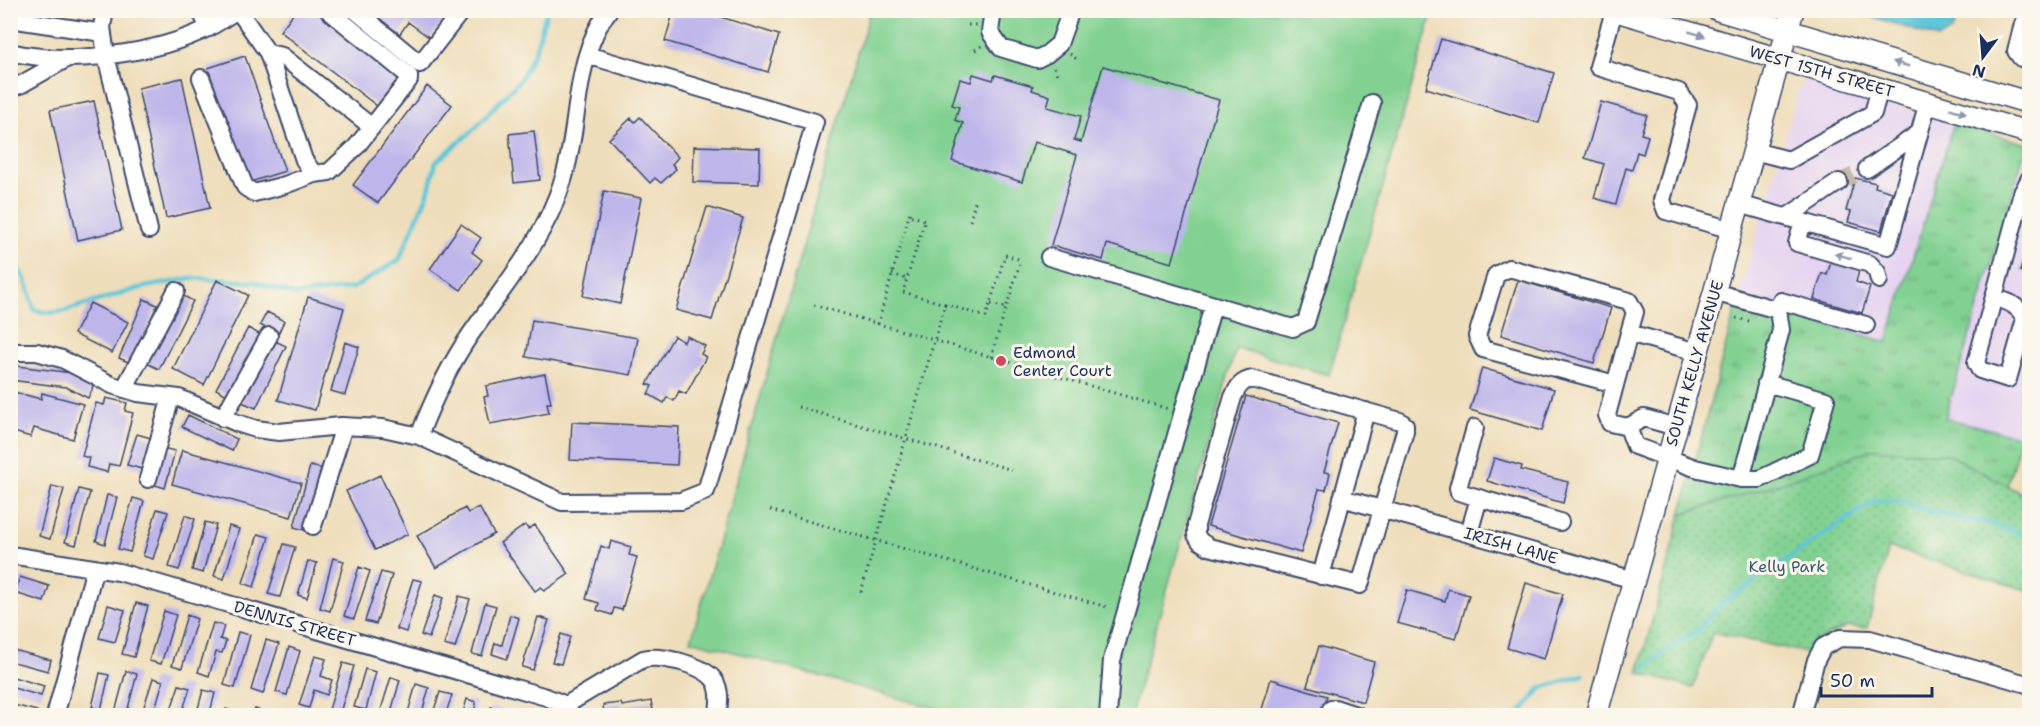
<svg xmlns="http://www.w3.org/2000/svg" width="2040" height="726" font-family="'Shantell Sans',sans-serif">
<defs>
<pattern id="grass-tufts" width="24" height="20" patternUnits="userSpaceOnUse" patternTransform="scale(1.5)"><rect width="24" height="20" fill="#82d192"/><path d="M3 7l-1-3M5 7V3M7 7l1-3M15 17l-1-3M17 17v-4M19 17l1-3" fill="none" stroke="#6aaa7a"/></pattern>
<pattern id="park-dots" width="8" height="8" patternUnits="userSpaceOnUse" patternTransform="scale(1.5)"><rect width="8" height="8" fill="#82d192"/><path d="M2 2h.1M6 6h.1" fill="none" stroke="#6aaa7a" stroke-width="1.8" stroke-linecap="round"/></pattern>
</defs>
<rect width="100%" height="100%" fill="#fbf7ec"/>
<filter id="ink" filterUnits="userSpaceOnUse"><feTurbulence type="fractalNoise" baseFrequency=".0167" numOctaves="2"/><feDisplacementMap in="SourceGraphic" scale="12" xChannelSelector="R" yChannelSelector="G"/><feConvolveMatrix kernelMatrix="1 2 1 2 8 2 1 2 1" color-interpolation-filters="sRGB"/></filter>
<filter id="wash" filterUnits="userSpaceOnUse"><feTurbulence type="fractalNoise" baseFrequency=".008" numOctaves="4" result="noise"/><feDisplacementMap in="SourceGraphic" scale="24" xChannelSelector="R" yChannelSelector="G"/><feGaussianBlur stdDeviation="1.35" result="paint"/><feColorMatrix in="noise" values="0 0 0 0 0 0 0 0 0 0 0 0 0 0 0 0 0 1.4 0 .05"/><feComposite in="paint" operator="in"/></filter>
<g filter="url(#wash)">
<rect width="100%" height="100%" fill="#eeddba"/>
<path fill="#e5d3f0" d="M1805 80 1954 123 1887 342 1738 299 1800 87Z
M2027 144 2029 145 2030 409 2021 437 1945 418Z"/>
<path fill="url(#grass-tufts)" stroke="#4e8078" stroke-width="1.5" d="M1954 123 2027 144 1945 418 2021 437 2007 486 1947 454 1773 486 1681 514 1738 299 1887 342Z"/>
<path fill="url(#park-dots)" stroke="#4e8078" stroke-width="1.5" d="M1873 449 1947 454 2029 497V591L1889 547 1867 628 1847 627 1823 638 1806 653 1713 632 1693 688 1638 673 1681 514 1773 486Z"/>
<path fill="#82d192" stroke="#4e8078" stroke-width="1.5" d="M870 11H1433L1329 375 1236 348 1131 715H958L691 640Z"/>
<path fill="#5cc6d8" stroke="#3c7a9b" stroke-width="1.5" d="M1863 11H1954L1957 18 1951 32 1938 38 1868 15Z"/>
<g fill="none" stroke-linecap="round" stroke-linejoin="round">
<path stroke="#5cc6d8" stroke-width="4.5" d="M10 258 26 280 34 310 50 313 64 311 140 288 192 278 254 282 295 295 353 288 399 260 428 193 436 162 472 131 520 80 535 51 547 10
M1645 667 1665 651 1697 631 1721 604 1874 501H1899L1967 521H1981L2030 536
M1518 716 1541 688 1583 675"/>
</g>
<g id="blocks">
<path fill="#beb5ea" d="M296 10H317L401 75 377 106 280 31Z
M367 10H451L430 38 408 22 400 34Z
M674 10H698L779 35 768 72 665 41Z
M764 10H781V11L766 16Z
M1441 39 1554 73 1539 123 1426 88Z
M245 56 285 171 247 183 208 68Z
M1103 66 1219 100 1172 263 1107 244 1103 260 1051 245 1077 155 1034 142 1022 182 952 161 963 123 955 120 959 107 952 105 960 79 971 82 973 74 993 80 995 75 1033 86 1032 90 1050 96 1047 107 1081 116 1074 140 1081 142Z
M182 78 210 208 166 218 138 88Z
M427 86 452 105 378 203 353 185Z
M94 101 122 230 78 240 50 110Z
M1601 102 1647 115 1641 134 1648 136 1643 154 1637 152 1632 170 1626 168 1616 204 1594 198 1604 164 1585 158Z
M640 117 678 157 672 164 676 169 661 183 655 178 650 183 609 139 631 118 635 122Z
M534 131 540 180 514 183 509 134Z
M694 146 760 148 759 184 693 182Z
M1855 178 1876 183 1875 187 1892 192 1881 231 1848 222 1851 212 1846 211Z
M604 191 641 198 620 304 583 296Z
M707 207 743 218 712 320 676 310Z
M461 224 481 238 472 252 482 260 461 290 430 269Z
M2030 241V274L2020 271Z
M1832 258 1860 267 1856 282 1870 287 1862 313 1814 299 1822 273 1827 275Z
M217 280 248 295 204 385 173 369Z
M1518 280 1611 308 1594 363 1501 335Z
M180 294 193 301 159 369 146 363Z
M308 297 344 308 315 410 278 400Z
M144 299 157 305 133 364 119 358Z
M90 303 128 322 112 353 74 334Z
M267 312 284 321 278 334 260 325Z
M532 320 638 338 631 375 526 357Z
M248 328 261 335 229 396 216 389Z
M674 336 684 342 687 336 705 346 701 354 706 357 686 394 679 391 674 401 667 397 664 403 648 394 652 386 647 384Z
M273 340 286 346 256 408 242 402Z
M345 342 359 347 345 395 331 391Z
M10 365 72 373 93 384 92 390 88 398 66 387 10 380Z
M1482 368 1554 389 1542 431 1470 410Z
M545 374 551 403H547L549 413 490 424 484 397 488 396 486 386Z
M10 391 41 399 42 393 83 404 73 439 34 428 31 437 10 431Z
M1246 396 1338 423 1324 472 1330 473 1326 490 1319 489 1301 553 1208 526Z
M106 398 127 403 125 411 133 413 119 466 109 464 107 472 87 467 89 458 82 456 96 403 104 405Z
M188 415 237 439 232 451 182 427Z
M572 422 679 427 677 465 570 460Z
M137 434 151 438 142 469 127 465Z
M162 448 175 451 165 488 152 484Z
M182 450 301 483 291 517 172 484Z
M1494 458 1522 466 1521 470 1568 482 1563 503 1487 481Z
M310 466 324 469 308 531 294 527Z
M380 475 408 534 375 550 346 491Z
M52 486 64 489 50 539 39 536Z
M79 489 90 492 76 545 65 542Z
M107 495 117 497 105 544 96 541Z
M133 498 144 501 130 552 118 549Z
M479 507 494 534 436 568 417 536 465 508 468 513Z
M157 509 168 512 153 559 143 556Z
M185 515 195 519 179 570 169 567Z
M205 522 216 525 203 573 192 570Z
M525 525 528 529 535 525 569 574 544 591 541 587 535 591 500 543Z
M229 526 239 529 224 579 214 576Z
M258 534 269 537 254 587 243 583Z
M611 541 631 547 629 555 637 557 622 610 614 608 612 615 597 610 599 603 586 599 601 546 609 549Z
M284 544 295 547 280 597 268 594Z
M333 558 344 561 330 611 320 608Z
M308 561 317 563 307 598 298 595Z
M359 567 370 571 354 619 344 616Z
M381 572 392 575 376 624 365 621Z
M20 577 49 586 44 602 15 593Z
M413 579 422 581 406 632 397 629Z
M1526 583 1563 594 1544 659 1507 648Z
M1448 589 1469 595 1456 639 1397 623 1407 590 1445 601Z
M435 595 443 598 429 638 421 635Z
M459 596 470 599 455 648 444 645Z
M136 603 148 606 134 657 122 654Z
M485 603 496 606 482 656 472 654Z
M108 605 125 610 115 642 99 638Z
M164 611 176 615 161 664 149 661Z
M187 615 197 619 182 668 172 665Z
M510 615 519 618 507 659 492 654 495 643 502 645Z
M538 617 549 620 533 670 522 667Z
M213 623 224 626 220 639 226 641 222 653 216 652 209 676 198 672Z
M238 632 250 635 235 688 224 685Z
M561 634 570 637 561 664 552 662Z
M266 640 279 644 263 694 251 690Z
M1319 646 1374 662 1363 702 1307 686Z
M289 647 300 651 287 695 276 692Z
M10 649 51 660 48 671 10 661Z
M315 656 326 659 321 676 332 680 327 695 314 690 309 708 299 705Z
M343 663 354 666 339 716H337L328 713Z
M365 669 376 672 366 710 354 707Z
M126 671 137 674 126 716H114Z
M100 673 109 675 101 710 92 707Z
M10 676 44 686 41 696 10 687Z
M391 677 400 680 390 716H379Z
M153 678 163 681 153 716H141Z
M1271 679 1327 696 1321 716H1260Z
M416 684 429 688 421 716H407Z
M179 685 190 688 181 716H169Z
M203 690 215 693 209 716H196Z
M440 692 452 695 445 716H432Z
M467 699 476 702 474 716H462Z
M651 701 653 710 622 716H604L603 705 621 703 622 706Z
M10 704 37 711 36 716H10Z
M491 707 502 710 500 716H489Z
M226 709 236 713 235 716H224Z
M255 709 264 712 263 716H253Z"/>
</g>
</g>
<g filter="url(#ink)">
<use href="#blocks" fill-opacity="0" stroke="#3b496c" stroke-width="1.5"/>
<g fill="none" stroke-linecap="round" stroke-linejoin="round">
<path stroke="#c4baa8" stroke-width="16" stroke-dasharray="16 8" stroke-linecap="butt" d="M1839 182 1867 169"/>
<g stroke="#3b496c" stroke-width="20">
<path id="minor" d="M105 10 102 27 106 56 149 230
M200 10 209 28
M238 10 268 53 304 160 314 174 329 172 356 147 409 80V76L328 10
M355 10 420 64 462 10
M993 10 990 32 1001 48 1037 59 1047 54 1059 44 1071 10
M1614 11 1598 67 1679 92 1688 105 1662 200 1666 211 1732 230
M2030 18 2023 24 2016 51 2021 58 2030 60
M10 19 103 33
M10 52C67 66 158 54 210 27 219 22 228 16 237 10
M268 53 282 56 372 127
M201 78 245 187 254 193 285 185 314 174
M10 88 20 85 66 59
M1754 151 1789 160 1873 113 1880 88
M1867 169 1919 133
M1739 204 1888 246 1928 102
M1787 217 1839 182
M1803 222 1797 243 1870 264 1877 272 1879 280
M1049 257 1293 328 1306 322 1372 103
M1714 292 1778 310 1781 301 1866 325
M1994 298C2007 301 2019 305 2025 319L2008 379 1980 370 1976 363 2022 193 2030 178
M10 352H37L62 359 112 385 138 393 179 398 237 423 256 429 279 432 341 426 383 428 419 436C433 400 448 367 470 335 506 283 544 241 563 180 581 124 572 59 609 10
M1252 379 1400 421 1405 425V431L1360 585 1209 547 1200 541 1196 535V525L1233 397C1238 387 1241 381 1252 379Z
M1615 384 1483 349 1477 336 1496 275 1509 268 1629 301 1635 312 1629 333
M124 389 176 291
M223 418 269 336
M1628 427 1610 423 1607 415 1629 333 1697 352
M1676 427 1644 418 1628 427 1635 446 1695 468 1741 479 1781 330 1778 310
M1475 428 1458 488 1459 492 1560 522
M419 436 562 502 681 501 706 491 815 122 587 55
M148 479 171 397
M1741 479H1760L1810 455 1826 400 1766 383
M1342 498 1634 580
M313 526 344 426
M1469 533 1479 498
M10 555 119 572 546 697 566 705 569 716
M1321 576 1366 411
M566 705 643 659C657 656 667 659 681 662 712 671 725 681 717 716
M55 716 95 568
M1108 716 1112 660 1213 306
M1328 716 1331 709 1335 708 1359 716
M1801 716 1816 660 1823 647 1840 638 1870 639 2030 685"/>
</g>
<g stroke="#3b496c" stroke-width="24">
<path id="major" d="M1613 10 2030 133
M1718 10 2030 103
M1596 716 1793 10"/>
</g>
<path stroke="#3b496c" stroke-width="3" stroke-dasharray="1.5 4.5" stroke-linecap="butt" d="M968 25H977
M975 50 983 45
M1070 54 1078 60
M1054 67 1058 77
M970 221 975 202
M892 274 907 279
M945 304 986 317 1005 255 1019 259
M991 304 1006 308
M814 305 1169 409
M1736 318 1753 322
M878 324 910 212
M991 357 1020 263
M798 407 1012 470
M770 510 1107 607
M861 592 945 304 903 292 925 220 909 215"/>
<use href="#minor" stroke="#fff" stroke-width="16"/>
<use href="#major" stroke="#fff" stroke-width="21"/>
</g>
<defs><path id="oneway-solid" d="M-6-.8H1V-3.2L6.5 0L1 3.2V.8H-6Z" transform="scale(1.5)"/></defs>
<g fill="#8d97ae">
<use href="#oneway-solid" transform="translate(1697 34) rotate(16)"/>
<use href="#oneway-solid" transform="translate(1901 64) rotate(-164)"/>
<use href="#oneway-solid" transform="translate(1958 111) rotate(17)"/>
<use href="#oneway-solid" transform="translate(1843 256) rotate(-165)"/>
</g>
</g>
<circle fill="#d1495b" stroke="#fbf7ec" stroke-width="2" cx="1001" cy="361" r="6"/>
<g text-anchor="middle" stroke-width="6" stroke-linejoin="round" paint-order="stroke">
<g font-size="16" fill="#1b2f5e" stroke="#fbf7ec">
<text transform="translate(1822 71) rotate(16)" y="6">WEST 15TH STREET</text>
<text transform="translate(1694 363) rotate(-74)" y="6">SOUTH KELLY AVENUE</text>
<text transform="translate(1511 545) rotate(16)" y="6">IRISH LANE</text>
<text transform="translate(295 623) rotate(16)" y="6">DENNIS STREET</text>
</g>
<g font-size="16" fill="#1b2f5e" stroke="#fbf7ec" text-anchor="start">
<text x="1013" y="358">Edmond<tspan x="1013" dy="18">Center Court</tspan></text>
</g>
<g font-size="16" fill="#35586b" stroke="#fbf7ec">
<text x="1787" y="572">Kelly Park</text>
</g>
</g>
<rect width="2040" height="726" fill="none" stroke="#fbf7ec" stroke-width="36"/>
<g transform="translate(1983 57) rotate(196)" stroke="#fbf7ec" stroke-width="4.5" paint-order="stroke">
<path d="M0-4.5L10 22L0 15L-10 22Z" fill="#1b2f5e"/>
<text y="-9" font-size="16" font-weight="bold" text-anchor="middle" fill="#1b2f5e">N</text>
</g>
<path d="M1821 687v9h111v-9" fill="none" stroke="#1b2f5e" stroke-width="3"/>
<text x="1830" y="687" font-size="18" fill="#1b2f5e" stroke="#fbf7ec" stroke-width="4.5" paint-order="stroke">50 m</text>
</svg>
